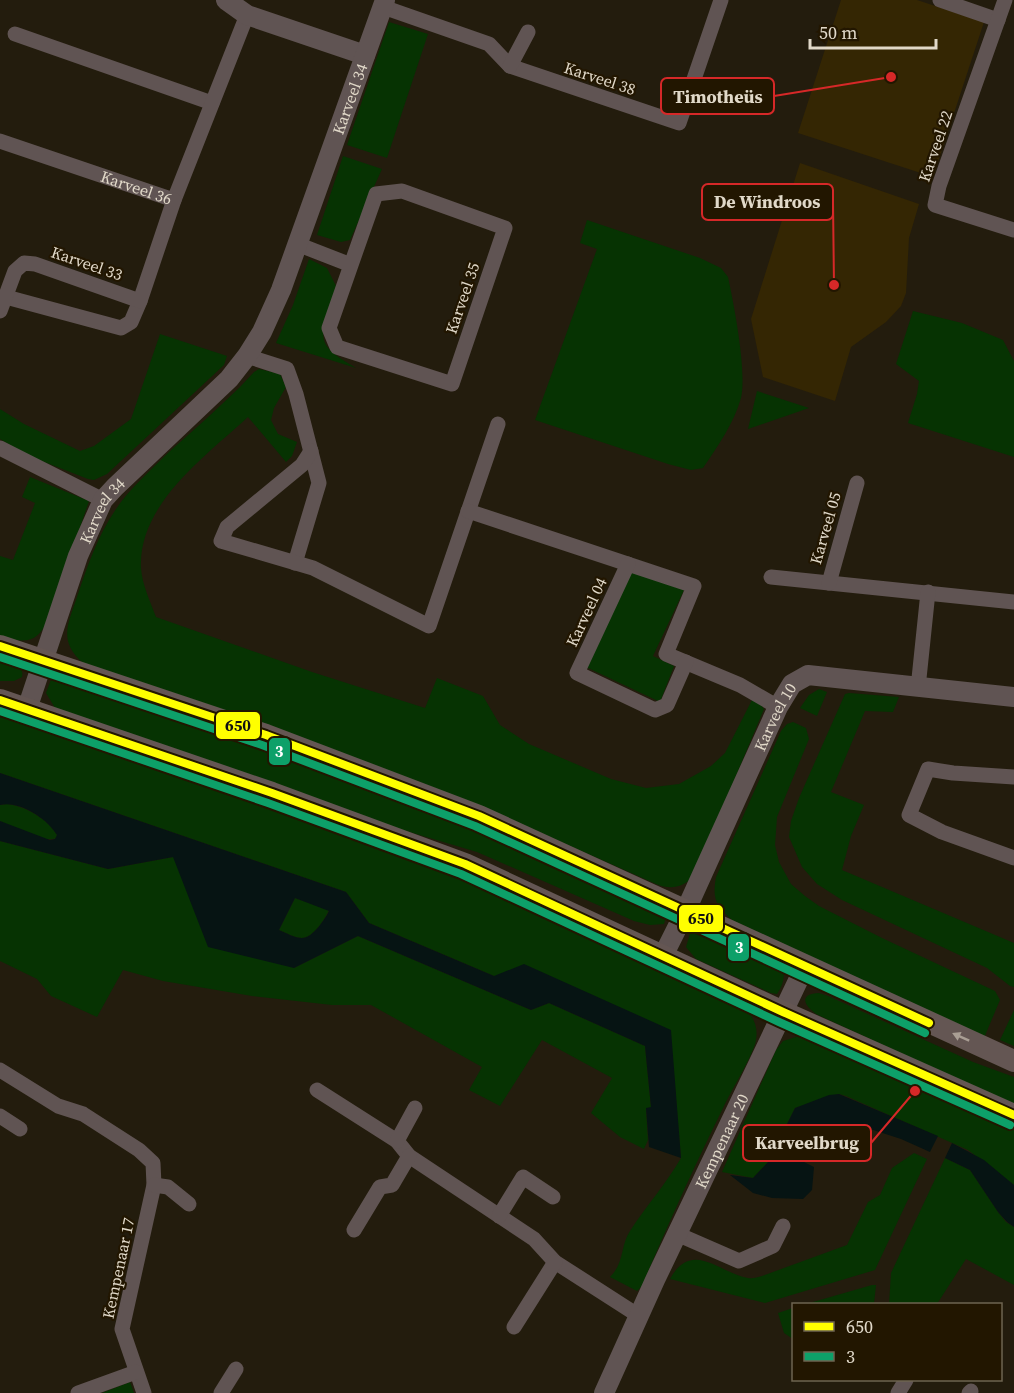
<svg xmlns="http://www.w3.org/2000/svg" width="1014" height="1393" font-family="'Source Serif 4',serif">
<rect width="100%" height="100%" fill="#231c0d"/>
<path fill="#342603" d="M841 0H917L984 22 933 177 798 133Z
M800 163 919 204 909 238 906 293 901 306 886 322 851 347 835 401 763 377 751 319Z"/>
<path fill="#063302" d="M389 22 428 34 387 158 347 145Z
M343 156 382 169 350 240 341 242 317 235Z
M587 220 700 258 721 268 728 277C734 305 747 372 741 398 734 423 718 446 703 468L691 470 668 464 535 420 597 249 580 243Z
M309 259 327 268 338 290C333 304 317 329 326 345 332 355 347 362 356 368L276 343 293 305Z
M913 311 962 323 1003 340 1014 361V457L908 423 917 394 919 381 896 364Z
M160 334 227 356 224 365 107 474 94 480 88 479 29 456 0 439V409L24 424 80 451 94 446 131 419Z
M259 369 280 374 286 387 274 408 271 420 278 434 297 442 292 456 286 462 248 417C206 456 138 504 141 568 142 584 150 601 156 617L312 672 425 708 437 678 483 696 500 725 529 744 611 779 646 788 679 784 711 766 725 753 754 696 764 709 694 876C682 888 671 890 656 884L532 829 83 663C58 641 68 624 77 597 87 567 98 535 116 509 130 488 151 470 169 452 193 431 217 409 240 387L254 372Z
M757 391 809 408 748 429Z
M30 477 89 501 50 616C37 644 28 643 0 637V556L13 560 35 503 22 497Z
M632 571 684 590 653 656 674 666 660 702 586 667Z
M0 657C10 661 25 664 22 677L14 681H0Z
M57 676 342 774 503 837 661 910 665 920 664 924 650 925 634 921 477 852 396 828 55 708 46 693 52 677Z
M819 689 827 692 817 716 800 708 809 695Z
M849 693 899 697 893 712 865 711 831 792 864 805 851 836 842 870 1014 943V987L1010 986 987 968 842 900 817 884 802 867 789 837 791 821 799 798 845 694Z
M0 712C128 756 259 796 385 846 505 892 621 947 738 1001 750 1012 759 1023 756 1040 754 1054 731 1091 724 1106 695 1165 667 1226 642 1286L637 1291 610 1277C625 1262 620 1246 630 1231 646 1206 666 1184 681 1158L670 1030 494 976 369 923 346 892 0 773Z
M793 722 806 728 809 739 777 817 775 845 779 862 791 884 805 896 819 906 882 938 995 991 1000 1000 984 1038 732 920C716 906 712 899 716 877L781 731 787 724Z
M7 804C25 806 48 819 57 835L56 838C44 844 13 827 0 821V805Z
M0 841 108 869 173 857 294 968 358 936 531 1010 549 1003 645 1046 651 1107 646 1109 648 1140 644 1149 620 1137 591 1113 612 1078 542 1040 500 1106 469 1090 482 1067 371 1005H332L252 996 163 981 123 970 97 1017 51 996 37 979 0 961Z
M295 898 329 910C325 919 313 938 302 938 295 938 286 933 279 930Z
M695 926 782 966C786 976 783 985 777 994L771 993 696 959 686 947 691 930Z
M819 993 828 996 973 1062 1014 1077V1105L818 1015C805 1007 797 994 819 993Z
M1014 1010V1046L1000 1040Z
M802 1035 824 1042 1014 1128V1185L968 1150 846 1096 839 1094 795 1108 768 1162 753 1178 722 1172 776 1050 783 1041Z
M914 1153 927 1159 875 1270 765 1303 670 1279C692 1239 719 1273 748 1278 752 1279 758 1277 762 1276L847 1245 868 1202 880 1195 892 1168Z
M945 1158 970 1170 998 1212 1006 1222 1014 1227V1285L966 1259 937 1304H889L891 1273Z
M872 1285H876L874 1304H806Z
M793 1308H794L793 1339 784 1333 778 1313Z
M130 1382 134 1393H102Z"/>
<path fill="#061413" fill-rule="evenodd" d="M0 773 346 892 369 923 494 976 524 964 671 1030 681 1158 649 1147 646 1108 651 1107 645 1046 549 1003 531 1010 358 936 294 968 208 947 173 857 108 869 0 841V821L50 840 55 839 57 835C48 819 19 800 0 805ZM295 898 329 911C325 919 313 938 302 938 295 938 286 933 279 930Z
M839 1094 938 1136 930 1152 901 1139 867 1128 804 1138V1162L814 1167 812 1190 803 1199 772 1198 753 1193 730 1175 753 1178 768 1162 795 1108 829 1095Z
M952 1143 984 1160 1014 1185V1227L1007 1222 998 1212 970 1170 945 1158Z"/>
<g fill="none" stroke-linecap="round" stroke-linejoin="round">
<g stroke="#605453" stroke-width="15">
<path d="M940 0 998 20"/>
<path d="M1005 0 939 186 935 205 1014 230"/>
<path d="M383 7 489 44 510 66 679 123 721 0"/>
<path d="M15 34 212 103"/>
<path d="M510 66 528 32"/>
<path id="s1" d="M0 141 174 200 247 15"/>
<path d="M297 244 351 265 376 194 402 191 505 228 452 384 337 347 329 328 351 265"/>
<path d="M6 297 121 328 131 322 140 301"/>
<path d="M0 311 15 271 24 263 35 264 140 301 174 200"/>
<path d="M247 356 287 369 296 394 319 483 295 563"/>
<path d="M0 448 103 500"/>
<path d="M311 451 302 465 227 527 221 541 313 568 429 626 498 424"/>
<path d="M468 511 694 586 666 654 740 685 778 707"/>
<path d="M628 564 577 673 655 710 667 705 686 662"/>
<path d="M771 577 1014 602"/>
<path d="M829 583 857 483"/>
<path d="M918 688 928 592"/>
<path d="M1014 777 953 773 928 769 909 815 942 832 1014 858"/>
<path d="M0 1070 58 1106 83 1114 139 1150 153 1163 154 1185 122 1329 144 1393"/>
<path d="M317 1090 397 1141 409 1156 534 1239 555 1262 639 1316"/>
<path d="M0 1116 20 1129"/>
<path d="M397 1141 415 1108"/>
<path d="M154 1185 168 1187 189 1204"/>
<path d="M499 1216 523 1177 553 1197"/>
<path d="M354 1230 380 1187 392 1185 409 1156"/>
<path d="M677 1234 739 1261 773 1246 783 1226"/>
<path d="M514 1327 555 1262"/>
<path d="M78 1393 136 1372"/>
<path d="M221 1393 236 1369"/>
<path d="M898 1393 906 1380"/>
<path d="M969 1393 971 1391"/>
</g>
<g stroke="#605453" stroke-width="20">
<path d="M226 0 247 15 365 55"/>
<path id="s2" d="M27 709 78 556 103 500 115 487 229 379 247 356 262 332 281 290 385 0"/>
<path id="s3" d="M663 956 686 910 778 707 792 684 808 675 1014 697"/>
<path id="s4" d="M604 1393 655 1280 805 966"/>
</g>
<path stroke="#645653" stroke-width="22" d="M0 646 266 735 479 816 1014 1061
M0 700 272 793 465 864 783 1012 1014 1115"/>
<g stroke="#221600" stroke-width="12">
<path id="bus-1" d="M0 646 266 735 479 816 929 1023
M0 700 272 793 465 864 783 1012 1014 1115"/>
</g>
<g stroke="#221600" stroke-width="12">
<path id="bus-2" d="M0 657 262 745 475 826 925 1033
M0 711 268 803 461 874 779 1022 1010 1125"/>
</g>
<use href="#bus-1" stroke="#ff0" stroke-width="8"/>
<use href="#bus-2" stroke="#0da069" stroke-width="8"/>
</g>
<defs><path id="oneway-solid" d="M-6-.8H1V-3.2L6.5 0L1 3.2V.8H-6Z" transform="scale(1.5)"/></defs>
<use fill="#a99e94" href="#oneway-solid" transform="translate(961 1037) rotate(-156)"/>
<g text-anchor="middle" stroke-width="4.5" stroke-linejoin="round" paint-order="stroke">
<g font-size="16" fill="#e1d9c9" stroke="#221600">
<text transform="translate(600 78) rotate(18)" y="6">Karveel 38</text>
<text dy="6" stroke="none"><textPath href="#s2" startOffset="704">Karveel 34</textPath></text>
<text transform="translate(935 146) rotate(-71)" y="6">Karveel 22</text>
<text dy="6" stroke="none"><textPath href="#s1" startOffset="144">Karveel 36</textPath></text>
<text transform="translate(87 263) rotate(19)" y="6">Karveel 33</text>
<text transform="translate(462 298) rotate(-71)" y="6">Karveel 35</text>
<text dy="6" stroke="none"><textPath href="#s2" startOffset="213">Karveel 34</textPath></text>
<text transform="translate(825 528) rotate(-74)" y="6">Karveel 05</text>
<text transform="translate(586 612) rotate(-65)" y="6">Karveel 04</text>
<text dy="6" stroke="none"><textPath href="#s3" startOffset="264">Karveel 10</textPath></text>
<text dy="6" stroke="none"><textPath href="#s4" startOffset="278">Kempenaar 20</textPath></text>
<text transform="translate(118 1268) rotate(-78)" y="6">Kempenaar 17</text>
</g>
</g>
<path fill="none" stroke="#d62828" stroke-width="2" d="M891 77L774 96M834 285L833 202M915 1091L871 1143"/>
<g fill="#d62828" stroke="#221600" stroke-width="2">
<circle cx="891" cy="77" r="6"/>
<circle cx="834" cy="285" r="6"/>
<circle cx="915" cy="1091" r="6"/>
</g>
<g fill="#221600" stroke="#d62828" stroke-width="2">
<rect x="661" y="78" width="113" height="36" rx="6"/>
<rect x="702" y="184" width="131" height="36" rx="6"/>
<rect x="743" y="1125" width="128" height="36" rx="6"/>
</g>
<g font-size="18" text-anchor="middle" font-weight="bold" fill="#e1d9c9">
<text x="718" y="103">Timotheüs</text>
<text x="767" y="208">De Windroos</text>
<text x="807" y="1149">Karveelbrug</text>
</g>
<g stroke="#221600" stroke-width="2">
<rect x="215" y="711" width="46" height="29" rx="6" fill="#ff0"/>
<rect x="268" y="737" width="23" height="29" rx="6" fill="#0da069"/>
<rect x="678" y="904" width="46" height="29" rx="6" fill="#ff0"/>
<rect x="727" y="933" width="23" height="29" rx="6" fill="#0da069"/>
</g>
<g font-size="16" text-anchor="middle" font-weight="bold" fill="#fff">
<text x="279" y="757">3</text>
<text x="739" y="953">3</text>
</g>
<g font-size="16" text-anchor="middle" font-weight="bold" fill="#111">
<text x="238" y="731">650</text>
<text x="701" y="924">650</text>
</g>
<rect x="792" y="1303" width="210" height="78" fill="#221600" stroke="#6e6450" stroke-width="1.5"/>
<rect x="804" y="1322" width="30" height="9" fill="#ffff00" stroke="#6e6450" stroke-width="1.5"/>
<text x="846" y="1333" font-size="18" fill="#e1d9c9">650</text>
<rect x="804" y="1352" width="30" height="9" fill="#0da069" stroke="#6e6450" stroke-width="1.5"/>
<text x="846" y="1363" font-size="18" fill="#e1d9c9">3</text>
<path d="M810 39v9h126v-9" fill="none" stroke="#e1d9c9" stroke-width="3"/>
<text x="819" y="39" font-size="18" fill="#e1d9c9" stroke="#221600" stroke-width="4.5" paint-order="stroke">50 m</text>
</svg>
